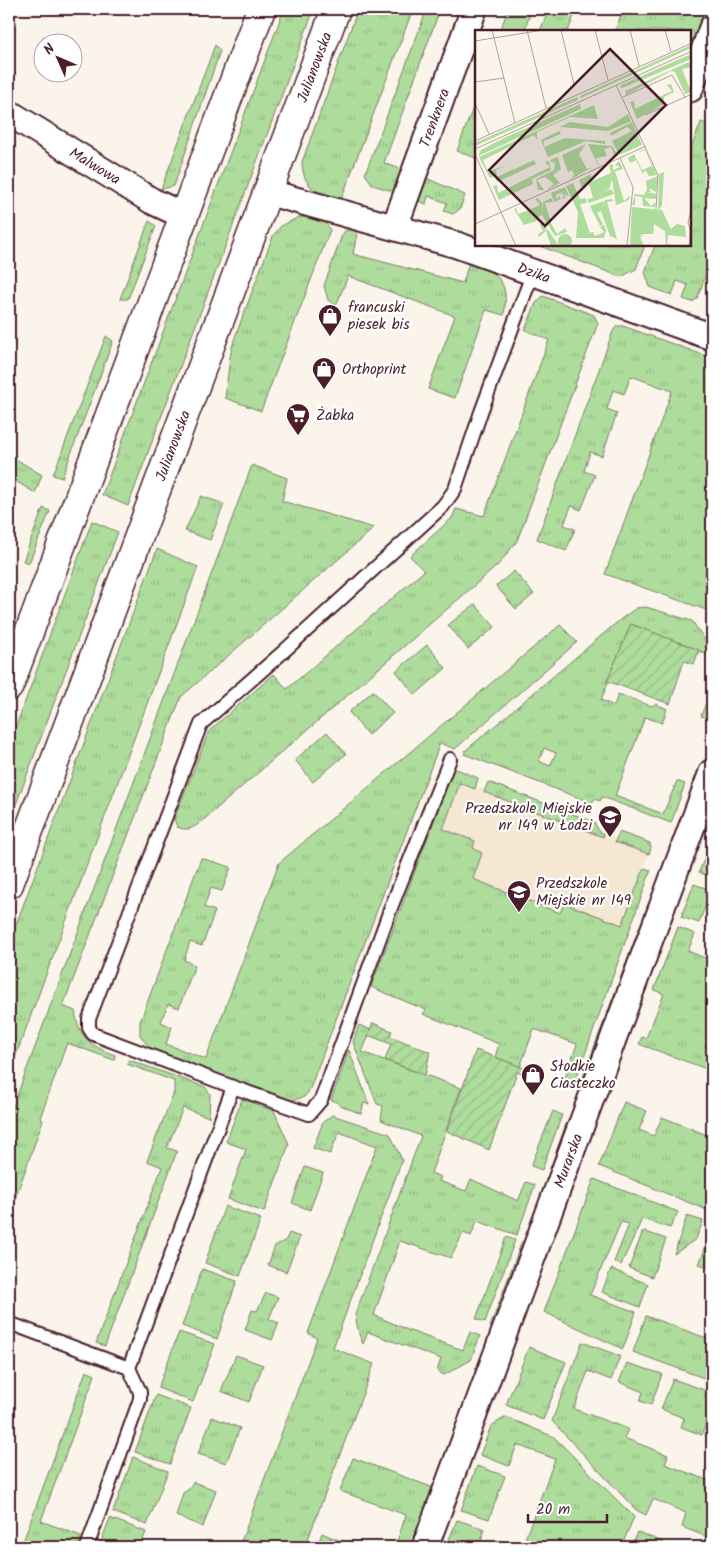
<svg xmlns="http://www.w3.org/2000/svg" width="721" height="1556" font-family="Kalam,sans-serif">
<defs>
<pattern id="grass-tufts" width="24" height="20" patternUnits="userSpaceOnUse" patternTransform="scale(1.25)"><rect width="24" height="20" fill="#addc9c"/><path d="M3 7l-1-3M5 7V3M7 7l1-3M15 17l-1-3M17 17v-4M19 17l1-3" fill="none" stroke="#96bc87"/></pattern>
<pattern id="garden-furrows" width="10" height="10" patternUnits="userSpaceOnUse" patternTransform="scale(1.25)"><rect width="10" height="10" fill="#addc9c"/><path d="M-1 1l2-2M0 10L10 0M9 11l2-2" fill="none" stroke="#96bc87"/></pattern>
</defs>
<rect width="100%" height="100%" fill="#faf4eb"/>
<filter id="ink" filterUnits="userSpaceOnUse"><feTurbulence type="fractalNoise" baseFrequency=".02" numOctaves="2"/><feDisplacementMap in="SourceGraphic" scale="10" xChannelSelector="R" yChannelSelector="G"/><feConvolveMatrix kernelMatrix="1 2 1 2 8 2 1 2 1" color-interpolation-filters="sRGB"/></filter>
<g filter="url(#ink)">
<path fill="#f4e7d3" d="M461 781 561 819 616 838V840L649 852 578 1044 388 976Z"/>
<path fill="url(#grass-tufts)" stroke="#7c7e64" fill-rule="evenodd" d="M284 9H314L128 506 102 495Z
M358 9H413L341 200C318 194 303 189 302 162Z
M427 9H440L384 163 403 170 395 192 373 185 365 174Z
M508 9H532L524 31H500Z
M549 9H567L576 11 568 31H540Z
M623 9H705L690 49V31H615Z
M215 45 220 51 174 186 161 189Z
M475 102H476V158L457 151Z
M701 122 712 126V258L697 299 692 302 683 299 688 285 677 281 672 295 650 287 645 272 655 245H690V151Z
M426 178 465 195 460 209 453 214 444 211 447 203 428 196 426 204 419 201V197Z
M299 217C310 217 326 218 330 230L261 411 225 398 230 357 234 340 273 236 281 226Z
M149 221 156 226 128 299H120Z
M353 228 358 229 353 254 463 283 469 262C500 274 509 281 504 315L486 310 455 398 428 389 455 316 348 276 336 306 328 300 324 286 342 235 345 231Z
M537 245H645L636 269 621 277Z
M543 296 594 315 598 323 517 541 498 565 200 823C191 829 187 831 177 827L174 819 209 731 274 674 287 689 424 571 410 556 452 518 456 509 484 516 549 340 525 330 536 303Z
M617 326H623L712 358V612L605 574 672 391 631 376 624 394 613 390 607 409 617 413 602 456 590 452 584 471 595 475 581 510 571 506 564 525 575 529 566 551 537 539 613 331Z
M106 336 113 341 62 478 53 475Z
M9 455 42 475 35 493 9 477Z
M252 465 287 478 282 501 374 528 181 697 63 1006 75 1011C79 1038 90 1046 115 1055L114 1060 67 1043 40 1118 43 1120 9 1216V1117Z
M201 496 224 504 210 540 185 531Z
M43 508 50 511 29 563 23 561Z
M92 521 118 532 9 823V745Z
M157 549 198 567 9 1074V943Z
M514 571 534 594 516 609 496 586Z
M475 604 495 627 468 649 448 625Z
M646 607 692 621 712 650V656L631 624 601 700 614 706 618 694 651 706 656 704 667 709 662 723 645 717 615 796 663 814 677 781 685 784 671 823 602 797 600 801 594 799 592 803 464 754 465 751 621 619 636 608ZM544 748 556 753 550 766 539 761Z
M560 625 577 642 455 749 440 743 309 1091 304 1097 289 1101 150 1049 140 1035V1022L201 858 231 867 222 891 211 888 204 907 215 911 202 946 190 942 184 960 195 965 179 1008 168 1004 161 1022 172 1027 166 1044 206 1059 279 863Z
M427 645 446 668 415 695 396 671Z
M712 686V708L709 718 701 716Z
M373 691 393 713 368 735 349 712Z
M327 732 346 754 313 782 295 760Z
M454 768 478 778 475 789 460 783 443 829 475 841 473 848 482 853 473 879 560 913 564 903 622 925 644 868 651 870 575 1082 565 1078 577 1044 534 1029 520 1067 495 1057 499 1044 423 1014 426 1010 371 987Z
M488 782 594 822 599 831 604 834 603 837 484 792Z
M619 832 650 843 651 848 649 854 615 842Z
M712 839V878L699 872Z
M694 884 711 890 699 923 681 917Z
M649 902 655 904 586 1087 580 1085Z
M678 927 695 934 688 951 712 961V1025L705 1047 712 1050V1071L639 1044 642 1037 646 1038 664 994 654 990Z
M359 1025 371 1030 362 1052 461 1088 431 1173 441 1177 439 1181 466 1191 471 1179 518 1201 526 1182 535 1185 517 1235 477 1221 471 1236 463 1233 451 1258 400 1241 374 1315 410 1331 463 1350 470 1332 480 1336 471 1360 444 1375 437 1371 441 1359 368 1332 363 1344 359 1334 355 1315 421 1136 381 1120 383 1106 377 1104 353 1042Z
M349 1050 369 1104 364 1103 361 1114 338 1104V1102L331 1100Z
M129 1060 205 1087 210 1094 209 1117 183 1108 167 1148 177 1151 105 1346 96 1343 162 1167 147 1161 174 1092V1081L127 1064Z
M242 1099 274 1111 289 1144 264 1212 228 1199 246 1149 226 1142Z
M624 1102 647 1111 639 1130 654 1136 662 1117 712 1137V1212L599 1166Z
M553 1111 562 1115 542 1170 531 1166Z
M332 1115 390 1134 402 1160 333 1348 374 1364 305 1547H239L317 1338 308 1333 377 1146 339 1132 330 1154 313 1148 323 1122Z
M574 1117 554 1171 550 1169 566 1124Z
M305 1167 323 1173 310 1210 292 1203Z
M594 1179 678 1212 670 1228 642 1219 621 1265 614 1262 629 1224 621 1222 590 1295 636 1312 623 1349 544 1312Z
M225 1206 261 1219 240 1276 205 1263Z
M687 1216 703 1221 696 1239 674 1254Z
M643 1231 666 1239 652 1277 629 1268Z
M712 1231V1269L699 1264Z
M289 1233 300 1237 286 1272 268 1265 275 1246 286 1240Z
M506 1237 515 1240 485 1322 476 1319Z
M522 1241 527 1243 495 1329 490 1327Z
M202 1269 237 1281 217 1339 182 1326Z
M611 1269 648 1284 640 1307 602 1292Z
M266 1293 278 1297 269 1319 279 1323 272 1340 245 1330 252 1310 257 1311Z
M646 1316 712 1340V1381L633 1352Z
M179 1332 215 1344 193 1402 158 1388Z
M582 1342 620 1356 611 1380 588 1371 574 1409 628 1429 624 1438 668 1455 665 1464 712 1482V1539L682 1527 686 1513 653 1499 646 1515 636 1510 552 1421Z
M529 1347 566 1362 543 1420 506 1405Z
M236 1355 263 1365 249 1402 221 1391Z
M627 1363 662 1374 651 1405 640 1401 643 1392 619 1382Z
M86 1371 95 1375 41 1521 81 1536 77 1547H21Z
M673 1379 707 1391 704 1396 712 1399V1408L702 1435 681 1427 684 1418 661 1409Z
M156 1395 191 1408 170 1464 135 1452Z
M212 1417 240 1428 226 1463 198 1454Z
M506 1417 554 1437 634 1517 621 1547H522L555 1459 517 1445 509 1466 480 1455 491 1426Z
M133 1457 168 1471 147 1525 113 1512Z
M353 1458 434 1488 411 1547H395L406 1515 340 1491Z
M477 1466 505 1476 489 1519 461 1510Z
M193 1482 216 1490 203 1527 176 1516 183 1493 189 1489Z
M110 1518 146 1532 140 1547H99Z
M457 1520 485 1529 479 1547H446Z
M637 1532 663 1542 661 1547H631Z
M322 1533 331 1537 327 1547H317Z"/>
<path fill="url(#garden-furrows)" stroke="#7c7e64" d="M631 624 699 650 694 664 684 661 670 704 607 681Z
M373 1023 392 1031 390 1036 430 1052 425 1075 385 1060 391 1044 368 1035Z
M476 1050 535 1072 533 1077 517 1072 489 1150 447 1131Z"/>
<path fill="#addc9c" stroke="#7c7e64" d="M331 1537 359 1547H327Z"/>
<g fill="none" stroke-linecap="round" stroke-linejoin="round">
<g stroke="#4a1f2b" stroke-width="16">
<path id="lane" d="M450 759 390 910 321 1100 309 1114 233 1087 93 1034 89 1028V1019L201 724 283 652 443 506 455 489 481 412 533 272
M9 1323 129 1368
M87 1547 140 1399V1392L129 1368 233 1087"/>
</g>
<g stroke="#4a1f2b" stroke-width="29">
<g id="street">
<path d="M690 89 712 28"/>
<path id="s1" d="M9 113 152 201 184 216"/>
<path id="s2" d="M267 192 457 245 712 337"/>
<path id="s3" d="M395 226 474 9"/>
<path id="s4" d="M425 1547 712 772"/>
</g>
</g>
<g stroke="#4a1f2b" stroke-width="31">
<g id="secondary">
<path d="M9 686 261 9"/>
<path id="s5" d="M9 884 336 9"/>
</g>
</g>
<use href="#lane" stroke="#fff" stroke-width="12"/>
<use href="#street" stroke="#fff" stroke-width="25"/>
<use href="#secondary" stroke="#fff" stroke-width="28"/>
</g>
</g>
<defs>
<g id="shop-pin" transform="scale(1.25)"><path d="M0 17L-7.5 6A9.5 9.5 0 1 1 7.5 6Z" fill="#4a1f2b" stroke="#fff"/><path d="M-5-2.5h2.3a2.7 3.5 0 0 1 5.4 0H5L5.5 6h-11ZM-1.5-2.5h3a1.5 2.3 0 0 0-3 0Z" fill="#fff"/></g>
<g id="supermarket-pin" transform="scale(1.25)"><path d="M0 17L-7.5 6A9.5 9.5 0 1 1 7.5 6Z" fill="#4a1f2b" stroke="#fff"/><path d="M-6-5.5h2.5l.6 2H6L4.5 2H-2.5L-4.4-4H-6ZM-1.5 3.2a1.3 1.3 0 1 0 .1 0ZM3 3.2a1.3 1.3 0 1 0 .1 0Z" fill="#fff"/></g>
<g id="school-pin" transform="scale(1.25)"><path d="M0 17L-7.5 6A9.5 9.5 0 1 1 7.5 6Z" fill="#4a1f2b" stroke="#fff"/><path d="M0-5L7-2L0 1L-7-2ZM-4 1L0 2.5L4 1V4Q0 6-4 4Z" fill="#fff"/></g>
</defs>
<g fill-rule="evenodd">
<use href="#shop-pin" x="330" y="316"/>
<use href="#shop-pin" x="324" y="369"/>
<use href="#supermarket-pin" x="298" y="415"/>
<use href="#school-pin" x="610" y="817"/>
<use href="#school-pin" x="519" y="892"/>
<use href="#shop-pin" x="533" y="1075"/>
</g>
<g text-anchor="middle" stroke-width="4.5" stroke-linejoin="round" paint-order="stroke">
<g font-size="15" fill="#4a1f2b" stroke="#fff">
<text dy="5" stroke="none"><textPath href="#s5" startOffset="872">Julianowska</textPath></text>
<text dy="5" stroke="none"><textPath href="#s3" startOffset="115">Trenknera</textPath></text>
<text dy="5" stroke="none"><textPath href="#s1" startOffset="101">Malwowa</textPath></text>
<text dy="5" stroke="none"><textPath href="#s2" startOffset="279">Dzika</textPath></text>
<text dy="5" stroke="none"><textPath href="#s5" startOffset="468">Julianowska</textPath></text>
<text dy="5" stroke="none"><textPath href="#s4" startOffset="412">Murarska</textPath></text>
</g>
<g font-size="15" fill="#4a1f2b" stroke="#fff" text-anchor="start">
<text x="348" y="312">francuski<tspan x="348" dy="17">piesek bis</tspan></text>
<text x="342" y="374">Orthoprint</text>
<text x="316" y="420">Żabka</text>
<text x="592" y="813" text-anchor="end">Przedszkole Miejskie<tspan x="592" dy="17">nr 149 w Łodzi</tspan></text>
<text x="536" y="888">Przedszkole<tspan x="536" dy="17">Miejskie nr 149</tspan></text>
<text x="550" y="1071">Słodkie<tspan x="550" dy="17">Ciasteczko</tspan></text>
</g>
</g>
<g transform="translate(475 30)">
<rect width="216" height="216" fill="#faf4eb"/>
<path d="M216 15V18L106 68 105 66ZM216 24V29L145 59 146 55ZM214 32 216 37 207 39 216 62 210 64 200 42 196 41 151 65 150 61ZM196 54 199 62 189 67V74L162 89 155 72 159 71 160 79 184 67 197 61 192 55ZM102 67 103 70 0 116V113ZM105 74 106 79 3 126 6 120 29 108ZM119 75 123 89 95 87 62 102V110L59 105 8 130 13 142 36 133 21 140 22 145 15 148 4 127ZM153 84 156 91 133 101 85 97 95 92 133 97ZM157 92 167 115 144 125 137 111 157 101 152 97 136 106 135 103ZM84 101 86 104 69 111V117L90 108 130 111V114L111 111 73 127 66 110ZM111 114 104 124 112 139 118 137 96 149 99 145 97 140 93 142 87 125ZM113 114 137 116 143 126 140 127 136 117 129 119 132 126 121 128 123 134 127 133 123 135ZM170 119 182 145 174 146 170 140 168 144 161 130 155 133 153 128 159 124 167 140 177 136 170 120 161 123ZM83 127 86 139 78 145 85 153 70 161 79 154 70 147 62 150 69 160H63L61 149 79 140 80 132 77 133 75 130ZM59 130 61 134 22 152 20 148 39 139 41 142 40 139ZM74 131 76 140 57 149 58 154 24 170 18 156 22 155 23 163 75 137 70 132ZM144 131 148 139 140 141 149 171 155 166 154 170 141 175 137 149 134 159 126 163 136 159 139 164 114 173 112 169 118 168 115 157 113 153 107 158 104 150 116 144 117 151 136 143 134 135 138 134V140L145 137 140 135ZM189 142 187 175 183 181 184 144ZM183 146 181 162 174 158 176 162H172L182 164 181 169 169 168 176 176 181 172 180 177 168 176 167 167 160 166V175H157L160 164 169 165 172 160 171 151ZM98 153 105 169 110 168 112 173 105 174 115 203 118 202 120 206 129 202 125 197 129 195 131 200 129 208H101L103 182 91 156ZM90 157 94 166 89 164 91 167 87 169 89 164 85 165 88 162 81 165 82 170 84 165 86 169 79 172 76 163ZM63 168 67 173V184L68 172 76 168 78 172 70 173 76 193 82 204 90 198 92 202 80 206 67 185 61 188 62 191 49 195 39 179 41 178 43 184 54 180 65 175 60 169ZM137 169 138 171 132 172 142 209 135 206 126 181 122 183 128 194 125 196 115 176 129 171 127 179 130 170ZM157 177 187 180 196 199 202 194 210 196 211 207 193 205 192 214 205 216H191L190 201 179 194 178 204H168L164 206 170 205 165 207 169 216 155 215ZM69 192 72 199 69 201 73 200 84 216H76L71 201 64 207 63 204 68 201 65 195ZM83 211a7 7 0 1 1 14 0a7 7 0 1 1-14 0Z" fill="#addc9c"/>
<path d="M158 194a10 10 0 1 1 20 0a10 10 0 1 1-20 0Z" fill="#addc9c"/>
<path fill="none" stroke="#b49f9e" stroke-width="1" d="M17 0 40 93M52 0 71 78M86 0 99 54M120 0 133 50M155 0 164 36M190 0 196 21M0 11 68 0M0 52 29 48M141 55 183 145 181 179M148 67 197 45 210 67M0 73 14 104M170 85 217 64M0 111 217 13M0 119 217 21M0 124 41 216M145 128 158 157 152 216M0 194 171 116M216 204 213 192 217 177M214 216 217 180M215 216 217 192"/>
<path fill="#4a1f2b" fill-opacity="0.15" stroke="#4a1f2b" stroke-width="2.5" d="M135 19 191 75 70 196 14 140Z"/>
<rect width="216" height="216" fill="none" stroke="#4a1f2b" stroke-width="2.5"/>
</g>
<rect width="721" height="1556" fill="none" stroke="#fff" stroke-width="30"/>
<rect x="15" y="15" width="691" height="1526" fill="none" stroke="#4a1f2b" stroke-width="2" filter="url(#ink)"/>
<g transform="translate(58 58) rotate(315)"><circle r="24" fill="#ffffff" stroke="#b7a5aa"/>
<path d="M0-4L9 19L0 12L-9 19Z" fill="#4a1f2b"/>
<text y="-8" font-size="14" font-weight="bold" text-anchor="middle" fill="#4a1f2b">N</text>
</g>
<path d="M528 1514v8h79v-8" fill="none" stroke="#4a1f2b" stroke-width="2.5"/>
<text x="536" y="1514" font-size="15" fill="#4a1f2b" stroke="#ffffff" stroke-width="4" paint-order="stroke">20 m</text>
</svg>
